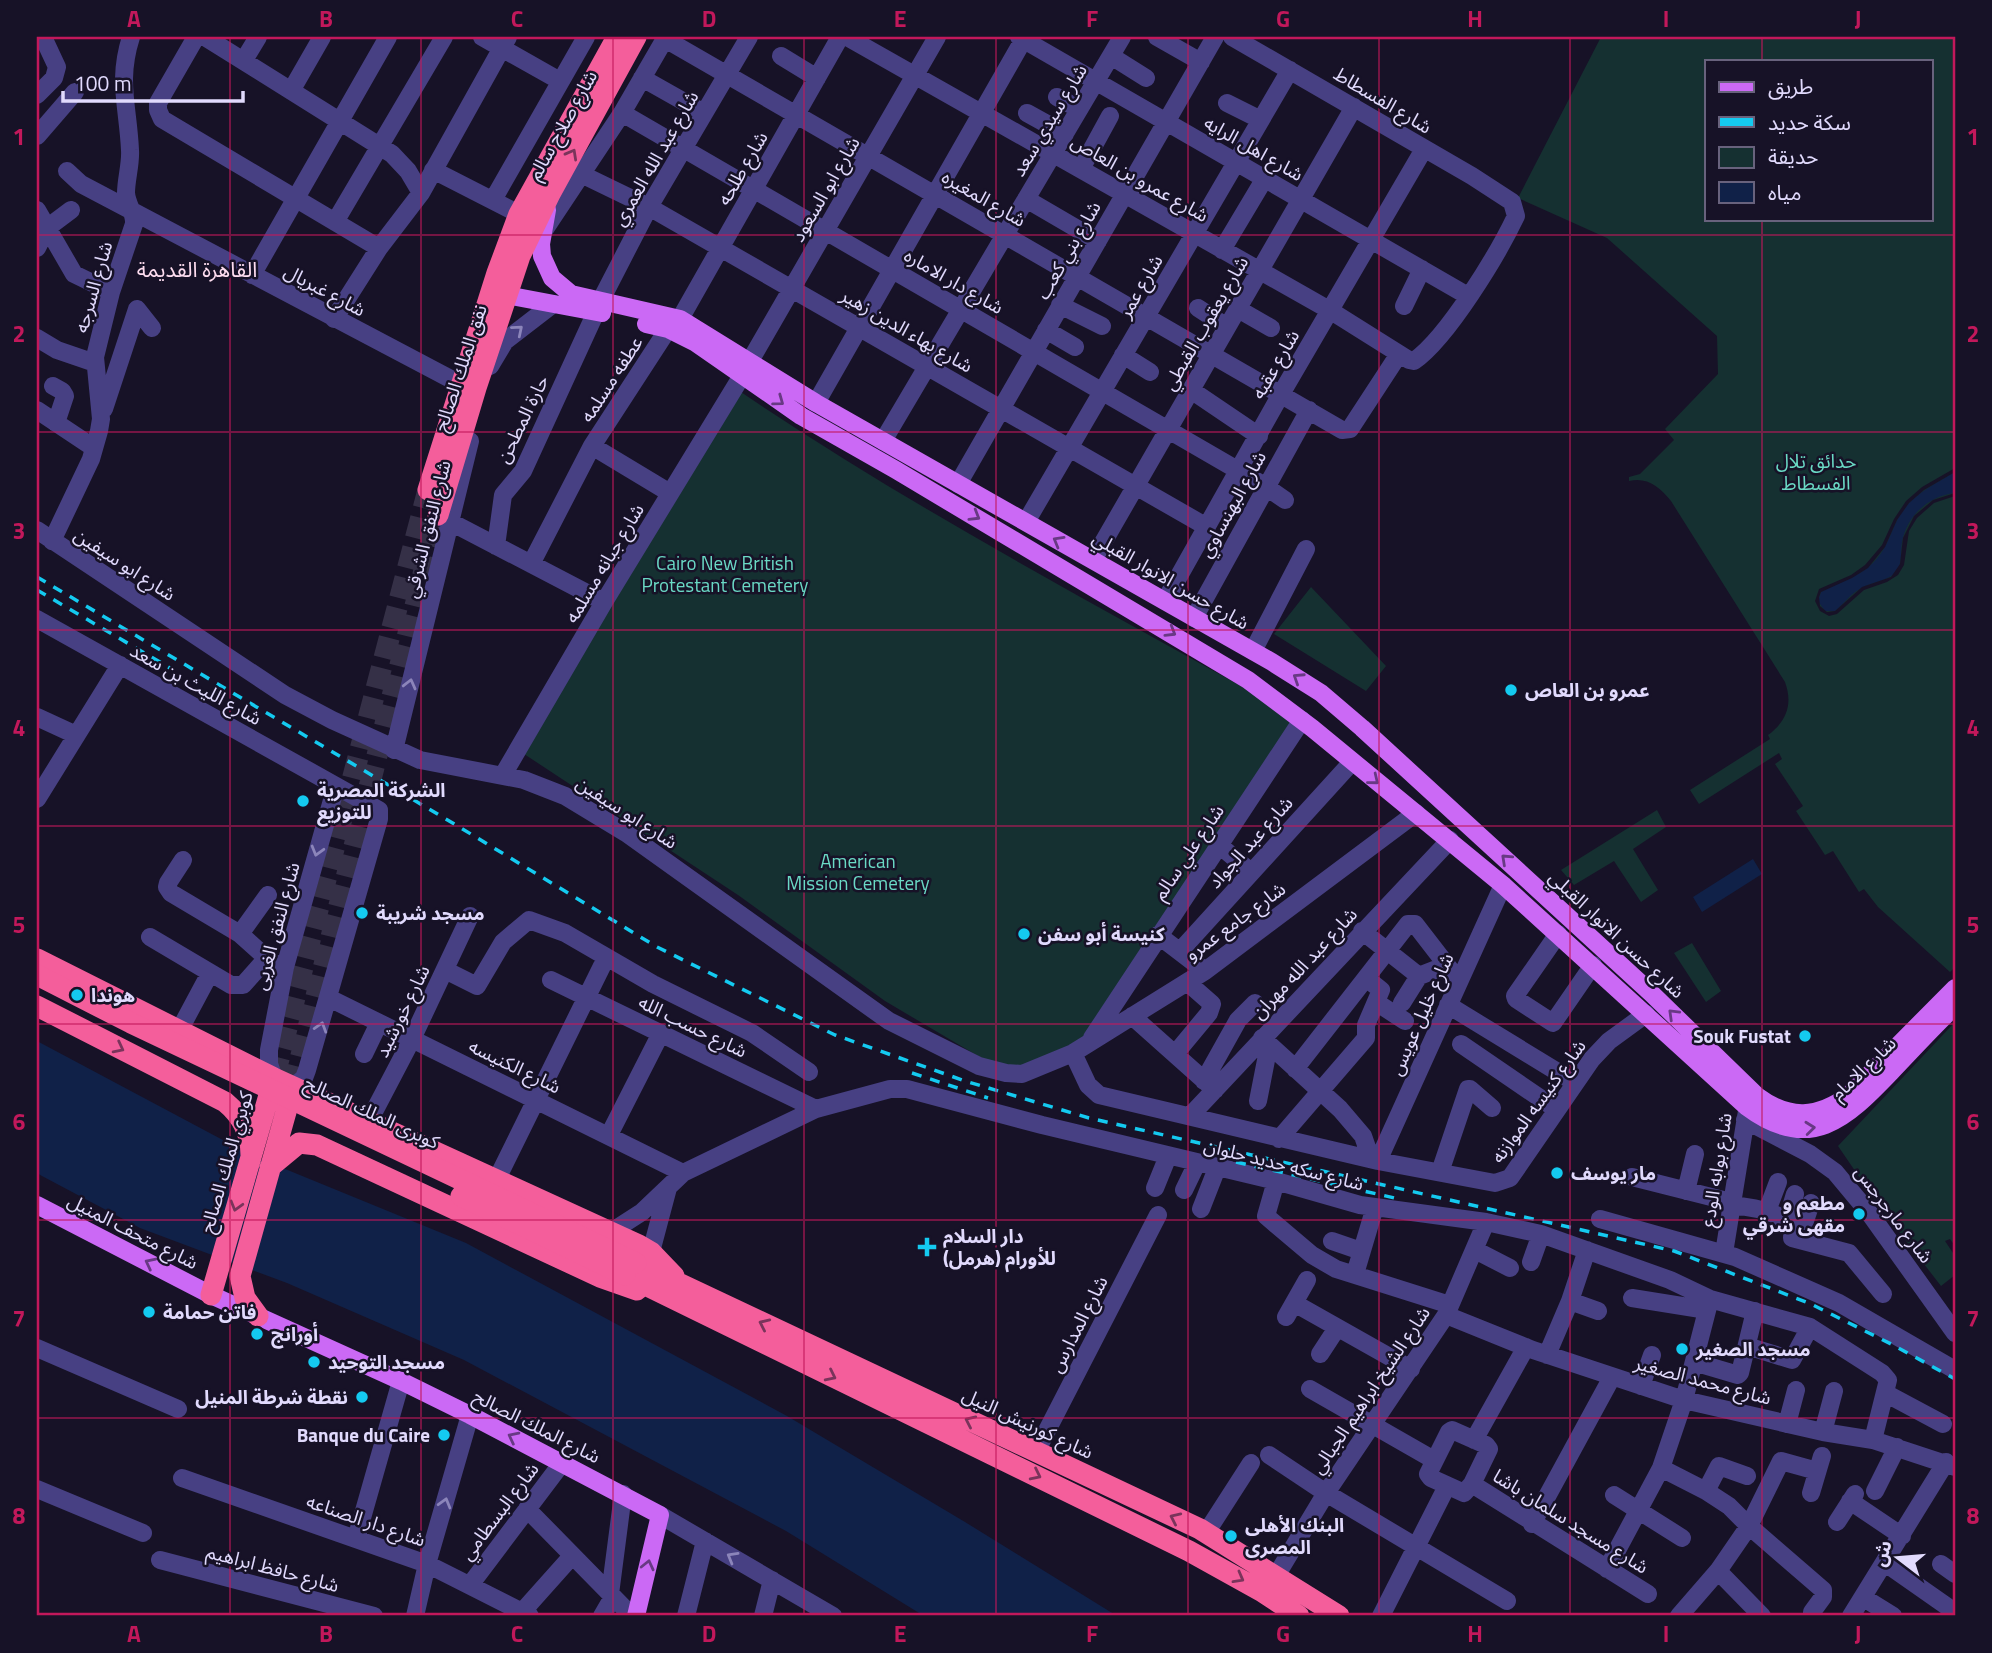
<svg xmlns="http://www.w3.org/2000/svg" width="1992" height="1653" font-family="'Titillium Web','Noto Sans Arabic',sans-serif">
<rect width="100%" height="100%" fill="#171227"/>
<path fill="#153031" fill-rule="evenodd" d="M1601 37H1955V967L1950 972 1878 907 1864 889 1859 892 1833 851 1825 855 1796 811 1803 806 1775 764 1782 759 1779 753 1699 804 1690 790 1770 739 1768 735C1787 721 1793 704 1785 682L1671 501C1659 487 1648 477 1629 481V477L1640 474 1674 440 1665 429 1718 374 1717 336 1607 238 1518 198ZM1707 61H1931V219H1707Z
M735 388C916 511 1111 613 1302 720L1088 1044 1005 1072 885 1001 738 895 518 750Z
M1311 587 1386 666 1366 691 1274 634Z
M1657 810 1666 827 1633 849 1658 890 1641 902 1614 861 1574 885 1561 870Z
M1692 943 1721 991 1706 1002 1674 953Z
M1955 1022V1246L1950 1239 1945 1241 1955 1256V1275L1941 1286 1879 1206 1838 1146Z"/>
<path fill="#102148" d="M1955 472V493C1929 496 1907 515 1902 542 1900 553 1903 564 1895 573 1886 582 1870 582 1860 589 1850 594 1844 604 1835 611H1825L1818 601 1821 592C1839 581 1858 578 1873 563 1886 550 1890 535 1897 520 1909 496 1933 485 1955 472Z
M1753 859 1762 874 1702 912 1693 897Z
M37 1041 251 1155 466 1243 787 1416 965 1522 1117 1616H924L786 1531 464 1360 287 1283 140 1228 42 1176 37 1173Z"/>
<path fill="#171227" d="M1955 468V472L1924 490 1909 503 1897 520 1885 547 1868 568 1852 578 1821 592 1819 597 1820 606 1827 612 1835 611 1862 587 1891 577 1900 564 1903 538 1914 516 1933 500 1955 493V496L1934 503 1917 518 1909 531 1904 565 1898 575 1887 582 1864 590 1837 614 1829 616 1820 611 1815 601 1819 589 1851 575 1865 565 1882 545 1894 519 1906 501 1922 487Z"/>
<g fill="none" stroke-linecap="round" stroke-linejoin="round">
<path stroke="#353047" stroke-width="21" stroke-dasharray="21 10" stroke-linecap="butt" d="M274 1078 428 490
M293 1087 438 515"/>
<path stroke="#474083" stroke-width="18" d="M196 37 158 103V110L162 119 379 248
M205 37 392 154 408 171 421 193
M482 37 560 81
M847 37 1331 311 1409 360 1414 361C1448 337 1498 254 1516 216L1512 202 1472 176 1232 37
M1019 37 1468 296
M1157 37 1201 62
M665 39 1342 430 1350 429 1399 354
M37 40 43 37 57 67 54 78 37 95
M781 56 817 78
M1111 56 1146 78
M244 60 258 37
M642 78 704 113
M291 91 322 37
M1057 97 1079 109
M1227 103 1261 120
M622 113 1265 486 1285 500
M1027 113 1065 134
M37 136 75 92
M1081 169 1110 116
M433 170 519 214
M67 171 81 184 462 385
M583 175 649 207 1207 527
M1026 199 1098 241
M493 200 586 37
M37 210 74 274 111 292
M335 222 444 37
M543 232 622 113 666 37
M37 248 47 228 71 210
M1222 250 1265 178
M252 275 388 37
M600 302 649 207 749 37
M1060 305 1102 326
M1404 306 1422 269
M1198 308 1227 327
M137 309 152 328
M1238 309 1271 328
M334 319 379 248 421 193 508 37
M680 319 840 37
M1046 330 1075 347
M37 338 57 350 95 363
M1123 355 1150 372
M750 361 937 37
M490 366 505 341 553 304
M53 386 62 391 65 396 56 423
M1191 390 1259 436
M816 403 1025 37
M104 409 137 309
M37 410 94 448
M883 441 1122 37
M592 446 670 493
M958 484 1215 37
M441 517 604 602
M1026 522 1290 70
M37 530 285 695 332 720 420 760 524 780 565 796 626 833 889 1021 979 1066 1006 1073 1022 1074 1073 1053 1205 971 1416 813
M52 541 91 459 99 431 101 419 95 357 111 292 134 224C135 213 127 205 126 193 126 179 131 164 130 150 128 106 117 81 131 37
M496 546 503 495 523 471 596 312
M1093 560 1354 107
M531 564 592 446 668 329
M1165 601 1281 394 1424 149
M1194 618 1309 410
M37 619 379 810V819L307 1070 304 1078 293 1087
M1253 651 1306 549
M37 717 76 735
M394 750 470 441
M503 775 604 602 743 374
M37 799 120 665
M1218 844 1251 872
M183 860 168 883 167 887 171 893 240 934 271 962 285 967
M1362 931 1419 976
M240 934 268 895
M1558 934 1515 996 1516 999 1553 1023 1593 965
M1158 935 1205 971
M150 937 231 985H243L267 958
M1180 951 1352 762
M445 970 477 986 503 942 529 920 565 933 653 984 752 1033 809 1072
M551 980 816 1109
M329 998 683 1173
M1376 1002 1405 1021
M1402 1003 1419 976 1447 965
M1448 1005 1574 1082
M1132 1016 1215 1090
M179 1031 210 973
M1092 1038 1302 720
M1262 1038 1340 1109 1363 1136 1371 1159
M1461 1044 1556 1109
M1073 1053 1088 1085 1099 1095 1378 1161 1495 1183 1510 1178 1592 1059 1609 1041 1646 1014
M364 1054 379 1023
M1175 1054 1209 1013 1212 1004 1187 982
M1295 1069 1408 924H1415L1459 981
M274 1078 269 1064V1050L285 967 336 786
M1204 1081 1238 1020 1255 1003
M1258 1101 1269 1045
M1190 1116 1450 840
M1745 1120 1810 1154 1835 1172 1870 1214 1955 1333
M368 1123 412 1039 470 916
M609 1135 661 1033
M1279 1139 1366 1038V1025L1381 990 1366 978
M1378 1161 1503 885
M1440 1172 1468 1089H1470L1492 1108
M1632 1177 1731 1202
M496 1181 602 966
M1276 1181 1266 1216 1312 1255 1336 1269 1450 1305
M1155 1188 1168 1156
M1184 1190 1197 1163
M1686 1191 1695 1154
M1731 1206C1754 1206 1773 1211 1793 1224L1792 1238 1849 1253 1883 1294
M1201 1209 1217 1168
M1767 1211 1778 1182
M1600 1219 1735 1257 1839 1303 1955 1370
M1787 1220 1795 1194
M1792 1223 1794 1217 1805 1221 1811 1203
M611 1232 642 1212 683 1173 816 1109 890 1089H907L1042 1125 1276 1181 1360 1205 1486 1222 1541 1234 1670 1280 1710 1299 1810 1327 1882 1373 1888 1380 1873 1440
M1332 1241 1361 1251
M1475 1250 1510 1268
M651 1252 668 1188
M1724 1253 1747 1111
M1531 1262 1541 1234
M1355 1274 1375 1207
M1632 1298 1707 1310
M1570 1301 1598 1311
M1294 1303 1411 1369
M1446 1315 1533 1350 1684 1400 1823 1432 1873 1440 1955 1467
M1286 1317 1307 1280
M1747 1346 1792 1360 1810 1327
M37 1348 178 1409
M1320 1354 1337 1328
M1547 1355 1570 1301 1587 1250
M1694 1362 1738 1375 1740 1373 1755 1311
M1641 1386 1652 1355
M1310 1389 1434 1460
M1885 1393 1943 1424
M1787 1424 1796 1390
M1452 1430 1486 1445 1489 1449 1472 1484 1464 1493 1431 1478 1428 1474 1449 1432Z
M1823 1432 1834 1391
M1474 1440 1526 1347
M1036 1452 1158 1215
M1269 1455 1326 1493 1507 1601
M1661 1468 1706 1491 1729 1506 1749 1526 1823 1590V1597L1812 1612
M182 1478 427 1564 530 1616
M1472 1484 1648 1594
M37 1489 143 1533
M1706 1491 1719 1466 1747 1476
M1875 1491 1897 1447
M1811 1493 1822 1456
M1614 1495 1682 1538
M1850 1501 1902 1536
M527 1509 632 1616
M660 1515 833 1616
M1837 1522 1855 1494
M1532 1524 1612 1377
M1206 1533 1251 1463
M356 1539 401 1381
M160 1560 374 1616
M1885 1563 1955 1612
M1941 1564 1955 1574
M1607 1569 1661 1468 1684 1400 1710 1299
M1718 1571 1762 1616
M1276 1576 1326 1493 1446 1315 1486 1222
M470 1585 562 1463
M610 1594 623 1494
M1864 1598 1893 1616
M522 1612 572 1556
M415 1616 427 1564 470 1415
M602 1616 613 1597
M686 1616 705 1541
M763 1616 772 1580
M1381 1616 1447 1486
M1679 1616 1718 1571 1749 1526 1781 1461 1817 1471
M1851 1616 1946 1462"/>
<path stroke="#cb69f5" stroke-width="18" d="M547 210 541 244 542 256 552 278 571 294 680 319 816 403 1272 662 1321 693 1362 728 1650 992 1757 1096C1789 1120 1818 1118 1849 1095L1955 988
M495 293 602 313
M646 324 668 329 696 343 801 416 896 470 1248 680 1312 728 1503 885 1747 1107C1810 1154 1846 1119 1891 1072 1912 1050 1933 1027 1955 1006
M37 1205 211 1295 401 1381 470 1415 660 1515 636 1616"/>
<path stroke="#f45e9b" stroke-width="21" d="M428 490 497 273 519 214 617 37
M438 515 476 388 520 256 550 194 636 37
M37 959 274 1078 639 1245 651 1252 674 1276
M37 1006 225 1102C242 1116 251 1134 251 1155
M270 1167 299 1143 317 1145 600 1277 637 1290
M636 1263 1200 1529 1339 1616
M625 1275 1189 1551 1261 1591 1299 1616
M211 1295 274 1078
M258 1316 245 1298 240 1276 293 1087"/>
<path stroke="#14caf0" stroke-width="3.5" stroke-dasharray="10 9" stroke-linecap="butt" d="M37 577 456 825 657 947 835 1035 965 1081 1089 1118 1674 1251 1811 1304 1893 1345 1955 1379
M37 590 170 668
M912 1073 988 1098
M1236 1162 1399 1199"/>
<path stroke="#f45e9b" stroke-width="21" d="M37 975 131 1023 636 1263
M461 1196 625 1275"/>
</g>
<defs><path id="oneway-chevron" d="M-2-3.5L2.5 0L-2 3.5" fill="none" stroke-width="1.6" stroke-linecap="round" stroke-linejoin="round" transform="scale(1.75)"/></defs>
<g stroke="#7a345b">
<use href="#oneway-chevron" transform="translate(572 154) rotate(-61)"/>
<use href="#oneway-chevron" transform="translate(119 1048) rotate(27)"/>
<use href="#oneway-chevron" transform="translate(236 1206) rotate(106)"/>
<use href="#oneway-chevron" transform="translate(764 1324) rotate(-155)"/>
<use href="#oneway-chevron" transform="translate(831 1376) rotate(26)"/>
<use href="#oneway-chevron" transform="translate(970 1421) rotate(-155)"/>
<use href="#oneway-chevron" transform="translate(1036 1475) rotate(26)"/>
<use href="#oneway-chevron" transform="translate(1175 1518) rotate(-155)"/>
<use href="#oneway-chevron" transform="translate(1239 1578) rotate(29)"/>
</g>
<g stroke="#8c85ba">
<use href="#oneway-chevron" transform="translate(518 330) rotate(-40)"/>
<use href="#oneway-chevron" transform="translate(410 684) rotate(-76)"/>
<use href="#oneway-chevron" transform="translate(317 851) rotate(106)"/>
<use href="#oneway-chevron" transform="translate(321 1027) rotate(-73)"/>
<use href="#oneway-chevron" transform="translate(445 1503) rotate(-74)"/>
<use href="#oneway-chevron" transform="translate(732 1557) rotate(-150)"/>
</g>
<g stroke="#683984">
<use href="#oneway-chevron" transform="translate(779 401) rotate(36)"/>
<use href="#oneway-chevron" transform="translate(975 516) rotate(31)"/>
<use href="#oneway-chevron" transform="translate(1058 541) rotate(-150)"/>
<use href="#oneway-chevron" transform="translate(1171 632) rotate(31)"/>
<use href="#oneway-chevron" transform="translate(1298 678) rotate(-147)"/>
<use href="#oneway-chevron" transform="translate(1374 780) rotate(39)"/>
<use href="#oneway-chevron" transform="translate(1506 859) rotate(-137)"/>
<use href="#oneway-chevron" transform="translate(1673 1014) rotate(-136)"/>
<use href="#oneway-chevron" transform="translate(1810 1128) rotate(-6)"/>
<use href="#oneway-chevron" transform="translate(150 1263) rotate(-153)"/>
<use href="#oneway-chevron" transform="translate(513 1437) rotate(-153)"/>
<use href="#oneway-chevron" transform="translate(648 1565) rotate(-77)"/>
</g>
<path fill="none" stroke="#c2185b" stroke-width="2" stroke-opacity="0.55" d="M230 37V1616M421 37V1616M613 37V1616M804 37V1616M996 37V1616M1188 37V1616M1379 37V1616M1570 37V1616M1762 37V61M1762 219V1616M37 235H1955M37 432H1955M37 630H1955M37 826H1955M37 1024H1955M37 1220H1955M37 1418H1955"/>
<g fill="#14caf0" stroke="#171227" stroke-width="2.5">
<circle cx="1511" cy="690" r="7"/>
<circle cx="303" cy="801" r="7"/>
<circle cx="362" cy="913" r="7"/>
<circle cx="1024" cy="934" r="7"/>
<circle cx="77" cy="995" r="7"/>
<circle cx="1805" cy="1036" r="7"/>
<circle cx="1557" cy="1173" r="7"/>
<circle cx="1859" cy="1214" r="7"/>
<path d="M923.5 1236.5h7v7h7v7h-7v7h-7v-7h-7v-7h7z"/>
<circle cx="149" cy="1312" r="7"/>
<circle cx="257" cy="1334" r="7"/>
<circle cx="1682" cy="1349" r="7"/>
<circle cx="314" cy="1362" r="7"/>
<circle cx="362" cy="1397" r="7"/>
<circle cx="444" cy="1435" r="7"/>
<circle cx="1231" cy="1536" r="7"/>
</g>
<g text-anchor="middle" stroke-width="5" stroke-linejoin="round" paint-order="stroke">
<g font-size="19" fill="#e1dafd" stroke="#171227">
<text transform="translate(1383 100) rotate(31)" y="7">شارع الفسطاط</text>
<text transform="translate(1049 120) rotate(-59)" y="7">شارع سيدي سعد</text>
<text transform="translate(562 125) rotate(-61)" y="7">شارع صلاح سالم</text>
<text transform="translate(1254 148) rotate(30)" y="7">شارع اهل الرايه</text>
<text transform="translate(655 158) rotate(-60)" y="7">شارع عبد الله العمري</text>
<text transform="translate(742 168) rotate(-60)" y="7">شارع طلحه</text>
<text transform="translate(1140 178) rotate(30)" y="7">شارع عمرو بن العاص</text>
<text transform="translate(825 189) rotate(-60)" y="7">شارع ابو السعود</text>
<text transform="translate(984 198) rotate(30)" y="7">شارع المغيره</text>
<text transform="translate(1068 250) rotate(-60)" y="7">شارع بني كعب</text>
<text transform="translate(954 281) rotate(30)" y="7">شارع دار الاماره</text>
<text transform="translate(1140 286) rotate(-60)" y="7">شارع عمر</text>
<text transform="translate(93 287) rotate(-74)" y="7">شارع السرجه</text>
<text transform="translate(325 290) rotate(28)" y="7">شارع غبريال</text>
<text transform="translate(1205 323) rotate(-60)" y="7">شارع يعقوب القبطي</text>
<text transform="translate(907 330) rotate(30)" y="7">شارع بهاء الدين زهير</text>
<text transform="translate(1275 364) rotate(-60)" y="7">شارع عقبه</text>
<text transform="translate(460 368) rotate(-72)" y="7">نفق الملك الصالح</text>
<text transform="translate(611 379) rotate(-57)" y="7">عطفه مسلمه</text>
<text transform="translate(522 419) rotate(-64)" y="7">حارة المطحن</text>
<text transform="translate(1232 504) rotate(-61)" y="7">شارع البهنساوي</text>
<text transform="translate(427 529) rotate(-76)" y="7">شارع النفق الشرقي</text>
<text transform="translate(604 563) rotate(-59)" y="7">شارع جبانه مسلمه</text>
<text transform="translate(125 564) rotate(33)" y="7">شارع ابو سيفين</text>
<text transform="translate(1171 580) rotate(30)" y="7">شارع حسن الانوار القبلي</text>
<text transform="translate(196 684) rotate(29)" y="7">شارع الليث بن سعد</text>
<text transform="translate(627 812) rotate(33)" y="7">شارع ابو سيفين</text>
<text transform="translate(1250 842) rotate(-48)" y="7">شارع عبد الجواد</text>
<text transform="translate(1188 852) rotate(-56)" y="7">شارع علي سالم</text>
<text transform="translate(1235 921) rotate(-36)" y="7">شارع جامع عمرو</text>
<text transform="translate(276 926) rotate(-75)" y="7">شارع النفق الغربى</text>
<text transform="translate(1617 934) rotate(43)" y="7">شارع حسن الانوار القبلي</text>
<text transform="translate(1304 963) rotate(-47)" y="7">شارع عبد الله مهران</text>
<text transform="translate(402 1011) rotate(-64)" y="7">شارع خورشيد</text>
<text transform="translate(1421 1014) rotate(-66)" y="7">شارع خليل عويس</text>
<text transform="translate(693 1026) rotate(26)" y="7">شارع حسب الله</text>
<text transform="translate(515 1066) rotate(26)" y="7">شارع الكنيسه</text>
<text transform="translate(1863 1068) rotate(-44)" y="7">شارع الامام</text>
<text transform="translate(1538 1101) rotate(-54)" y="7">شارع كنيسه الموازنه</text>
<text transform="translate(372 1112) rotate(25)" y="7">كوبرى الملك الصالح</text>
<text transform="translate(226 1162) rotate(-74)" y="7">كوبري الملك الصالح</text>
<text transform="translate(1284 1164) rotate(14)" y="7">شارع سكه حديد حلوان</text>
<text transform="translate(1716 1170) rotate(-81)" y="7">شارع بوابه الودع</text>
<text transform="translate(1894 1214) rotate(53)" y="7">شارع مارجرجس</text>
<text transform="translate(133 1231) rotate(27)" y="7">شارع متحف المنيل</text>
<text transform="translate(1078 1324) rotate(-63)" y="7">شارع المدارس</text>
<text transform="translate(1703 1380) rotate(15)" y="7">شارع محمد الصغير</text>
<text transform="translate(1370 1390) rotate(-56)" y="7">شارع الشيخ ابراهيم الجبالي</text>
<text transform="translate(1028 1423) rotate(25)" y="7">شارع كورنيش النيل</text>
<text transform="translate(537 1426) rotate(27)" y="7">شارع الملك الصالح</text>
<text transform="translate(499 1511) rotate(-53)" y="7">شارع البسطامي</text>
<text transform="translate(366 1520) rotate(19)" y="7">شارع دار الصناعه</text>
<text transform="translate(1571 1521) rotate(32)" y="7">شارع مسجد سلمان باشا</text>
<text transform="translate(273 1568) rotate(15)" y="7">شارع حافظ ابراهيم</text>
</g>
<g font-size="19" fill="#6ad9c5" stroke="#171227">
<text x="1816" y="468">حدائق تلال<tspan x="1816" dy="22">الفسطاط</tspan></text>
<text x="725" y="570">Cairo New British<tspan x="725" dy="22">Protestant Cemetery</tspan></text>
<text x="858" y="868">American<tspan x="858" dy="22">Mission Cemetery</tspan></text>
</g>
<g font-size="19" font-weight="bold" fill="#e1dafd" stroke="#171227" text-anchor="start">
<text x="1525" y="697">عمرو بن العاص</text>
<text x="317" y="797">الشركة المصرية<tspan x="317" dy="22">للتوزيع</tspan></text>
<text x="376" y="920">مسجد شريبة</text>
<text x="1038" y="941">كنيسة أبو سفن</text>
<text x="91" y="1002">هوندا</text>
<text x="1791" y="1043" text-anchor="end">Souk Fustat</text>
<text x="1571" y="1180">مار يوسف</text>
<text x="1845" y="1210" text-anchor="end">مطعم و<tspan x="1845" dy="22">مقهى شرقي</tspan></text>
<text x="943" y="1243">دار السلام<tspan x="943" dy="22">للأورام (هرمل)</tspan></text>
<text x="163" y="1319">فاتن حمامة</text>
<text x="271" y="1341">أورانج</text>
<text x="1696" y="1356">مسجد الصغير</text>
<text x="328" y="1369">مسجد التوحيد</text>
<text x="348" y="1404" text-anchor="end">نقطة شرطة المنيل</text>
<text x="430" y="1442" text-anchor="end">Banque du Caire</text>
<text x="1245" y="1532">البنك الأهلى<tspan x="1245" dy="22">المصرى</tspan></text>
</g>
<g font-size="21" fill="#fddcef" stroke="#171227">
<text x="197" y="277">القاهرة القديمة</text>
</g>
</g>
<rect width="1992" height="1653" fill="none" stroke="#171227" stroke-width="77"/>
<rect x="1705" y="60" width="228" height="161" fill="#171227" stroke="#68627d" stroke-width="2"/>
<rect x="1719" y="82" width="35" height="10" fill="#cb69f5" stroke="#68627d" stroke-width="2"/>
<text x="1768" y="94" font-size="21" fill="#e1dafd">طريق</text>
<rect x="1719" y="117" width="35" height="10" fill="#14caf0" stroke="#68627d" stroke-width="2"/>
<text x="1768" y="130" font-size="21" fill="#e1dafd">سكة حديد</text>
<rect x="1719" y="147" width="35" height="21" fill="#153031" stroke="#68627d" stroke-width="2"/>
<text x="1768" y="164" font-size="21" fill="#e1dafd">حديقة</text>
<rect x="1719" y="182" width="35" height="21" fill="#102148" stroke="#68627d" stroke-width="2"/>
<text x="1768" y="200" font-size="21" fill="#e1dafd">مياه</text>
<g transform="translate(1898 1558) rotate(286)" stroke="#171227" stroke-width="5" paint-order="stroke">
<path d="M0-5L12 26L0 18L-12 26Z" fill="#e1dafd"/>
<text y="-10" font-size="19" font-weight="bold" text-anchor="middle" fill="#e1dafd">ش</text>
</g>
<path d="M63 91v10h180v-10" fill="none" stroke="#e1dafd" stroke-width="3.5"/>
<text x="74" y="91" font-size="21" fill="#e1dafd" stroke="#171227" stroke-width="5" paint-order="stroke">100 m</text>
<rect x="38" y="38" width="1916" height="1576" fill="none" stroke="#c2185b" stroke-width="2.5"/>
<g font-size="23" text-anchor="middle" font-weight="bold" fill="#c2185b">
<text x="134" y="27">A</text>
<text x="326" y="27">B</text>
<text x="517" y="27">C</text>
<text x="709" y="27">D</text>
<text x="900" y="27">E</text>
<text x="1092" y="27">F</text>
<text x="1283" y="27">G</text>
<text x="1475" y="27">H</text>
<text x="1666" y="27">I</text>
<text x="1858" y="27">J</text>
<text x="19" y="145">1</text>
<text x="1973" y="145">1</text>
<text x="19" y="342">2</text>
<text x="1973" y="342">2</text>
<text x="19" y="539">3</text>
<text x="1973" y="539">3</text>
<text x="19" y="736">4</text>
<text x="1973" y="736">4</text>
<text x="19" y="933">5</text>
<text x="1973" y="933">5</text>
<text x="19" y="1130">6</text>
<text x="1973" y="1130">6</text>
<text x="19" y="1327">7</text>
<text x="1973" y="1327">7</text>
<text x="19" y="1524">8</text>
<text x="1973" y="1524">8</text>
<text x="134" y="1642">A</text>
<text x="326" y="1642">B</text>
<text x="517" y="1642">C</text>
<text x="709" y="1642">D</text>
<text x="900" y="1642">E</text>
<text x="1092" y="1642">F</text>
<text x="1283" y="1642">G</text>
<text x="1475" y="1642">H</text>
<text x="1666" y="1642">I</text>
<text x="1858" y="1642">J</text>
</g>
</svg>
